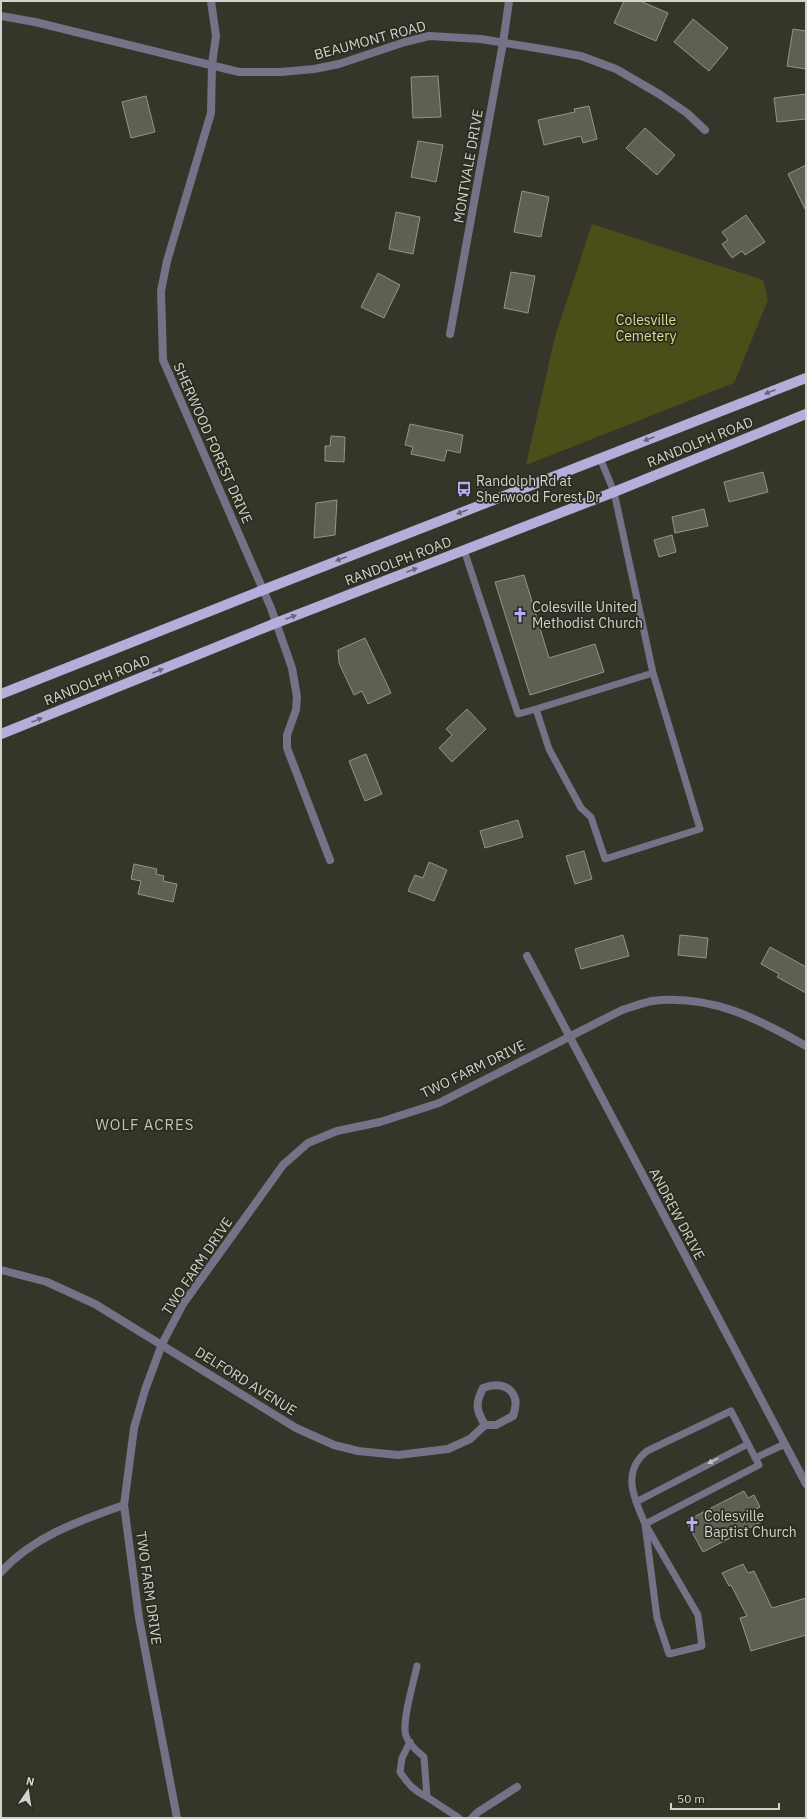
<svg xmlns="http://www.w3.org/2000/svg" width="807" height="1819" font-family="'IBM Plex Sans',sans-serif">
<rect width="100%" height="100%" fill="#353629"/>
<path fill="#4c4e1a" d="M592 224 763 280 768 300 734 383 526 465 555 337Z"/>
<path fill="#5f6052" stroke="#949586" d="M624 1H640L668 13 656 41 614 23Z
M693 19 728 48 709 71 674 42Z
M793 29 806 31V69L787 66Z
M438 76 441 117 413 118 411 77Z
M806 94V119L777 122 774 98Z
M146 96 155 132 131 138 122 102Z
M589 106 597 139 583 143 581 136 544 145 538 120 575 112 574 109Z
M645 128 675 155 657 175 626 148Z
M418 141 443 145 436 182 411 177Z
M806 165V211L788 174Z
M522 191 549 197 541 237 514 232Z
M396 212 420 217 413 254 389 249Z
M746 215 765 242 745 255 742 251 732 258 722 244 728 240 722 232Z
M511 272 535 276 528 313 504 308Z
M378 273 400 285 384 318 361 307Z
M410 424 463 435 460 453 447 450 444 461 411 454 413 447 405 445Z
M331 436 345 437 344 462 325 461V446H330Z
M763 472 768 492 729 502 724 482Z
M337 500 335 535 314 538 316 503Z
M704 509 708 526 675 533 672 517Z
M672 535 676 552 659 557 654 540Z
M524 575 549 658 595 644 604 672 530 695 495 582Z
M365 638 391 693 368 704 362 691 354 695 339 663 338 650Z
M467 709 486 729 452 762 439 748 452 735 446 729Z
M366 754 382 794 365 801 349 761Z
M518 820 523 837 485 848 480 831Z
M584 851 592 879 575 884 566 856Z
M429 862 447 870 434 901 408 891 415 875 423 878Z
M134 864 157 869 156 874 164 876 163 881 177 884 173 902 138 894 141 881 131 879Z
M623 935 629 956 581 969 575 949Z
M680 935 708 938 706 958 678 955Z
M770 947 806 967V993L777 977 779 974 761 964Z
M744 1491 748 1498 754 1495 760 1507 754 1510 761 1522 703 1552 686 1521Z
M743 1564 748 1573 754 1571 772 1608 806 1598V1635L751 1651 740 1618 747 1616 731 1585 729 1586 722 1573Z"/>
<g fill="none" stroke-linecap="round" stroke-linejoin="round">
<path stroke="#757287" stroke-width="7" d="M600 458 614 492 653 673
M464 550 518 714 536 709 653 673 700 829 605 859 591 817 581 808 549 749 536 709
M731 1411 759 1465 645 1524C634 1498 621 1472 647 1451Z
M755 1458 785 1444
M636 1502 748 1444
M645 1524 698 1615 702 1646 669 1654 657 1618Z
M417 1666C414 1681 401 1723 406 1736 409 1745 418 1752 424 1757L427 1797 459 1818
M410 1742 402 1758 400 1772C408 1784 414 1791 427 1797"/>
<path stroke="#757287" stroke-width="8" d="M211 1 216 36 212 64 211 113 167 261 161 291 163 360 271 608 292 668 297 697 296 710 287 735V748L330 860
M1 16 35 22 239 72H281L314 69 339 64 405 42 429 36 481 39 548 50 581 56 616 69 659 94 687 113 705 130
M450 334 503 43 509 1
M527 956 806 1484
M1 1270 47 1282 95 1304 296 1428 334 1445 358 1451 398 1455 448 1449 470 1439 485 1425H496L513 1416C522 1392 505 1380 483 1388 475 1404 476 1410 485 1425
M1 1572C34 1536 79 1521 124 1505
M177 1818 139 1618 124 1505 134 1428 145 1390 162 1344 183 1304 283 1165 308 1143 337 1131 380 1122 439 1103 622 1010C632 1007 642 1003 652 1001 710 994 757 1018 806 1046
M472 1818 478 1812 517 1787"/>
<path stroke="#b4aeda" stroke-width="10" d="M1 694 263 590 806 378
M1 734 276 623 614 492 806 414"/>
</g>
<defs><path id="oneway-solid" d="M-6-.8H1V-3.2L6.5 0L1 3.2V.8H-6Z"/></defs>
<g fill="#696674">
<use href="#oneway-solid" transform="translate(770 392) rotate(159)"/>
<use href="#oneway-solid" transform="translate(649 439) rotate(159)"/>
<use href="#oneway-solid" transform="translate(462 512) rotate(159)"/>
<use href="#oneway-solid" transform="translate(341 559) rotate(159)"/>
<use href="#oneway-solid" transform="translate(412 570) rotate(-21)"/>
<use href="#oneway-solid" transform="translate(291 617) rotate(-21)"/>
<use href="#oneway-solid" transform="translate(158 671) rotate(-22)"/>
<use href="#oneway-solid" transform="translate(37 720) rotate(-22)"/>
</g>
<use fill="#c3c4c0" href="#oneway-solid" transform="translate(713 1461) rotate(153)"/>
<defs>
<g id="bus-bare" transform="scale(1.2)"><path d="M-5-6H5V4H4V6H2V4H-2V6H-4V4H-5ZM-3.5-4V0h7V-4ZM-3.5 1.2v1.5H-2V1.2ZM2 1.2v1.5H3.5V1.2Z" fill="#b8abf7" stroke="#2b2c20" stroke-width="2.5" paint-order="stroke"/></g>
<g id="church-bare" transform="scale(1.2)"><path d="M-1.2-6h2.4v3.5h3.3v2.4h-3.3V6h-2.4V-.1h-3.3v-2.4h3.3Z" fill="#b8abf7" stroke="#2b2c20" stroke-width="2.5" paint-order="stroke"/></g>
</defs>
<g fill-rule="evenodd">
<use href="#bus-bare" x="464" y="489"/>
<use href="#church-bare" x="520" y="615"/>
<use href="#church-bare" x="692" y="1524"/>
</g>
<g text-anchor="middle" stroke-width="3.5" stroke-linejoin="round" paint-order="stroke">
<g font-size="14" fill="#d1d2ca" stroke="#2b2c20">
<text transform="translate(370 40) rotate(-15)" y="5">BEAUMONT ROAD</text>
<text transform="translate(468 166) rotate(-80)" y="5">MONTVALE DRIVE</text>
<text transform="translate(700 442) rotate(-22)" y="5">RANDOLPH ROAD</text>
<text transform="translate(213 443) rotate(66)" y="5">SHERWOOD FOREST DRIVE</text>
<text transform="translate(398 561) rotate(-21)" y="5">RANDOLPH ROAD</text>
<text transform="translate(97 680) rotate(-22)" y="5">RANDOLPH ROAD</text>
<text transform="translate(473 1069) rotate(-26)" y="5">TWO FARM DRIVE</text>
<text transform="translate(677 1214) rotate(62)" y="5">ANDREW DRIVE</text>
<text transform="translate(197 1266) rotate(-56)" y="5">TWO FARM DRIVE</text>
<text transform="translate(246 1381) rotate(32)" y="5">DELFORD AVENUE</text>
<text transform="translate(149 1588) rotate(82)" y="5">TWO FARM DRIVE</text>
</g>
<g font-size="14" fill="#d8dd8c" stroke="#2b2c20">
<text x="646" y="325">Colesville<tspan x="646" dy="16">Cemetery</tspan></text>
</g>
<g font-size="14" fill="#d1d2ca" stroke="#2b2c20" text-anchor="start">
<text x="476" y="486">Randolph Rd at<tspan x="476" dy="16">Sherwood Forest Dr</tspan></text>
<text x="532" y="612">Colesville United<tspan x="532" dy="16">Methodist Church</tspan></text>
<text x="704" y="1521">Colesville<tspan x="704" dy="16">Baptist Church</tspan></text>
</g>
<g font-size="15" letter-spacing="1" fill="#c1c3b3" stroke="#2b2c20">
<text x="145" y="1130">WOLF ACRES</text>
</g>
</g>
<rect width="807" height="1819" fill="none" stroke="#d1d2ca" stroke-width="4"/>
<g transform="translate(28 1791) rotate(13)" stroke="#2b2c20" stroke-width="3" paint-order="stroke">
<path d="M0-3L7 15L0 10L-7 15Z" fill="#d1d2ca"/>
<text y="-6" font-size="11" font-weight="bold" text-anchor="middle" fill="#d1d2ca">N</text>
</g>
<path d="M671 1803v6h108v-6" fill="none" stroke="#d1d2ca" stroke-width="2"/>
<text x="677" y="1803" font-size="12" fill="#d1d2ca" stroke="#2b2c20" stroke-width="3" paint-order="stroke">50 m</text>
</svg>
